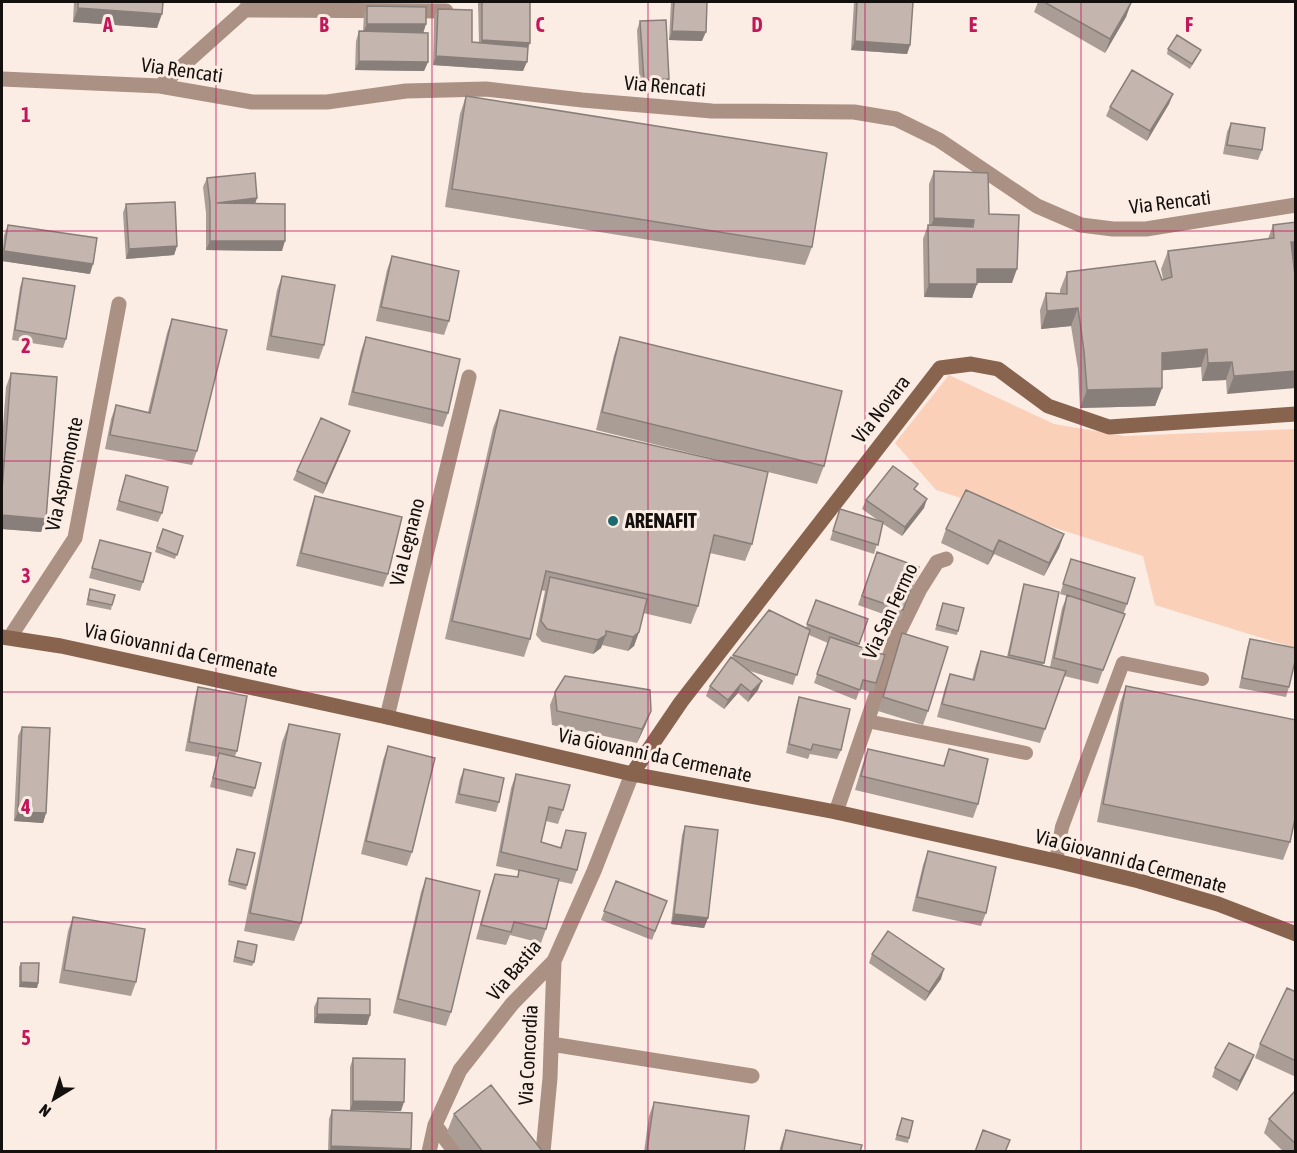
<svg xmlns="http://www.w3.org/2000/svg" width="1297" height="1153" font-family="'Asap Condensed',sans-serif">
<rect width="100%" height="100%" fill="#fbece4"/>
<path fill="#fad0b9" d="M949 375 1054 424 1125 436 1295 429V648L1155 605 1143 556 936 490 895 443Z"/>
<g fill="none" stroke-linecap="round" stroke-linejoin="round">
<path stroke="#ab9183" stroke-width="14" d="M867 721 1026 753
M1056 861 1062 827 1123 663 1202 679"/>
<path stroke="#ab9183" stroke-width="15" d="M245 10 446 11
M2 79 160 86 252 102H327L406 91 486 89 582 100 712 111 854 112 896 119 939 140 1037 206 1081 225 1113 229H1146L1296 205
M160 86 245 10 250 3
M10 637 75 538 119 304
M387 717 469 377
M836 812 895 640 920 589 937 562 946 559
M551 1044 752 1076
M435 1125 455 1152
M429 1152 435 1125 460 1070 512 1004 554 961 594 871 632 774
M543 1152 550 1078 554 961"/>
<path stroke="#88644f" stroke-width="15" d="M2 637 61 646 387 717 632 774 836 812 1056 861 1139 881 1218 904 1296 934
M632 774 681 702 940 368 971 364 998 369 1048 406 1109 427 1296 414"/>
</g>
<path fill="#a99d96" d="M74 2H163L157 28 73 22Z
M435 2H530L528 48 523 71 433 65 434 18 438 9 472 42 479 43 478 3Z
M671 2H707L702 41 669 40Z
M854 2H913L910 45 907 54 851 50Z
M1038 2H1129L1131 3 1126 17 1105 53 1034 12Z
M367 6 423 32 428 62 424 71 355 70 356 41 359 31H363L364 15Z
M640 21 669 79 665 88 640 90 637 30Z
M1168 49 1201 50 1199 54 1190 69 1167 54Z
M1173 94 1169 104 1147 141 1106 116 1110 107Z
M466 96 812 247 805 265 445 207 460 114Z
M1231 123 1262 150 1258 160 1223 154 1227 132Z
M934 171 989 214 1012 283H977L972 298 924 297 923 239 928 225H929V184Z
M207 178 255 204 282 251 206 250V213L203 187Z
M126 204 177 246 174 255 126 259 123 213Z
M8 225 90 274 2 261 4 235Z
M1273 225 1293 259 1227 394 1226 380 1202 381 1201 367 1162 370V388L1155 406 1080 408 1078 369 1071 326 1041 329 1040 310 1046 293H1060V290L1067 272 1162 280 1163 279 1161 269 1168 251 1268 239Z
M392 256 449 321 444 335 376 321 387 270Z
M282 276 324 345 319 359 266 350 277 290Z
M23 278 66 339 63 348 12 340 20 287Z
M172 319 197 451 192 465 105 449 111 419 116 405 148 412 167 333Z
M366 337 448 413 443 427 348 405 361 351Z
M620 337 824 466 817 484 596 430 614 355Z
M11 373 46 519 41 532 2 529V440L6 387Z
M500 410 752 544 745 561 710 553 698 606 691 624 643 613 639 632 634 646 628 651 602 645 601 648 593 654 542 642 536 635 545 591 541 590 530 639 524 657 445 639 493 428Z
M347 440 323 494 293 480 297 471Z
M126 475 162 513 158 522 116 510Z
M916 491 924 508 902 536 883 524 874 554 830 540 840 509 879 521 862 509 866 500Z
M315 496 388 574 383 587 296 566 310 510Z
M163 529 183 536 175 559 155 552Z
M946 529 1064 534 1059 548 1044 576 994 554 988 565 941 543Z
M100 540 143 582 140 591 89 578Z
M877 552 919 567 900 620 858 605Z
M1071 559 1127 604 1098 684 1064 676 1040 743 937 717 945 688 950 674 972 680 976 665 981 651 1007 657 1021 594 1024 584 1044 663 1042 666 1050 667 1062 608 1067 596 1060 594Z
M90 589 112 605 111 610 86 605Z
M816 600 868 619 858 646 876 683 873 693 860 689 856 700 814 683 828 643 809 635 793 685 747 670 758 690 748 702 738 693 724 709 706 696 710 686 732 658 733 655 806 628Z
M943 603 958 631 957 635 935 630Z
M902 633 928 711 923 725 878 711Z
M1250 639 1289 687 1286 697 1239 688 1247 648Z
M1126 686 1290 842 1283 860 1097 822 1120 703Z
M198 687 237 751 235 756 255 788 252 797 210 787 218 757 185 751 195 697Z
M555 692 646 724 637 743 552 725 550 705Z
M799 697 841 750 837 759 810 754 808 759 786 753 796 706Z
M289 724 301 923 294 941 244 931 282 742Z
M22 727 46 813 43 823 14 821 18 736Z
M388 746 412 852 407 866 361 854 383 760Z
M868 749 943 766 949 749 978 804 973 818 855 790 863 763Z
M464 769 499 802 496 812 455 803 460 779Z
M516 774 563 810 558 824 546 821 541 842 560 848 566 830 577 870 572 884 558 881 546 929 541 943 510 935 506 945 476 939 490 888 495 874 517 877 519 871 496 866 511 788Z
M685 826 708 918 704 928 671 924 682 835Z
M237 849 247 885 246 890 228 885Z
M928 851 986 913 981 926 912 911 923 865Z
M426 878 451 1012 446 1026 393 1013 421 892Z
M616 881 667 901 652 940 601 920Z
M73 917 136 982 131 996 59 983 68 931Z
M238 941 254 962 252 966 233 962Z
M872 954 941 979 925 1001 869 963Z
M21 963 38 983 37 988 19 987V967Z
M1296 992V1077L1255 1058 1260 1044Z
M318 998 370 1015 367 1025 314 1023V1007Z
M1254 1055 1250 1065 1237 1091 1212 1077 1215 1068Z
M353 1058 401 1111 350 1110V1067Z
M1296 1090V1152H1284L1264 1133 1269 1119Z
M654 1102 744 1152H644L649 1116Z
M332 1110 411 1149 410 1152H328L329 1119Z
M454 1114 543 1152H462L447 1132Z
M902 1118 909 1138 908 1143 895 1140Z
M786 1130 860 1152H779L781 1144Z"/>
<path fill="#897f7a" d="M1131 3 1126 17 1105 53 1110 39Z
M78 8 162 14 157 28 73 22Z
M367 24H426L423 34 363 33Z
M672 31 706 32 702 41 669 40Z
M482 40 530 43 526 52 479 49Z
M855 41 910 45 907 54 851 50Z
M436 56 527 62 523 71 433 65Z
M359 61 428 62 424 71 355 70Z
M669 79 665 88 640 90 644 80Z
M1173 94 1169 104 1147 141 1150 131Z
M257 198 254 208 217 203Z
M934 218 974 220 969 234 929 232Z
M210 241H285L282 251 206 250Z
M1291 242H1296V259L1284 260Z
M177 246 174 255 126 259 129 249Z
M4 251 93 264 90 274 2 261Z
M977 269H1017L1012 283H972Z
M929 284H977L972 298 924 297Z
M1078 308 1071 326 1041 329 1047 311Z
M1207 349 1201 367 1155 371 1162 353Z
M1232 362 1226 380 1202 381 1208 363Z
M1296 371V388L1227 394 1234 376Z
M1162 388 1155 406 1080 408 1087 390Z
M350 431 347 440 323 494 326 484Z
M927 499 924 508 902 536 905 527Z
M2 515 46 519 41 532 2 529Z
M1064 534 1059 548 1044 576 1049 563Z
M999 540 994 554 988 565 993 552Z
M639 632 634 646 628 651 633 637Z
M606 635 601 648 593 654 598 640Z
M762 681 758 690 748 702 751 692Z
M741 684 738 693 724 709 728 700Z
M651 711 646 724 637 743 642 729Z
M18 812 46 813 43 823 14 821Z
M674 914 708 918 704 928 671 924Z
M944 969 941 979 925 1001 929 992Z
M21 982 38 983 37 988 19 987Z
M317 1014 370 1015 367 1025 314 1023Z
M1254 1055 1250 1065 1237 1091 1240 1081Z
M353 1101 404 1102 401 1111 350 1110Z
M331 1146 411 1149 410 1152H329Z"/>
<path fill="#c4b6af" stroke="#897f7a" stroke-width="1.5" d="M78 2H163L162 14 78 8Z
M482 2H530V43L482 40Z
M674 2H707L706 32 672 31Z
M857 2H913L910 45 855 41Z
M1044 2H1129L1131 3 1110 39Z
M367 6 426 7V24H367Z
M438 9 472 10V42L528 47 527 62 436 56Z
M666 20 669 79 644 80 640 21Z
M359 31 428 33V62L359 61Z
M1177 35 1201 50 1192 64 1168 49Z
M1132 70 1173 94 1150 131 1110 107Z
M466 96 827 153 812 247 452 189Z
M1231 123 1265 128 1262 150 1227 145Z
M934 171 988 173 989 214 1019 215 1017 269H977V284H929L928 225 973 227 974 220 934 218Z
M255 173 257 198 217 203 285 204V241H210V203L207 178Z
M175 202 177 246 129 249 126 204Z
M1296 222V242H1291L1296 284V371L1234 376 1232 362 1208 363 1207 349 1162 353V388L1087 390 1084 351 1078 308 1047 311 1046 293 1067 294V272L1155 261 1162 280 1172 277 1168 251 1274 238 1273 225Z
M8 225 97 238 93 264 4 251Z
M392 256 459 271 449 321 381 307Z
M282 276 335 285 324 345 271 336Z
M23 278 75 286 66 339 15 330Z
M172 319 227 330 197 451 110 435 116 405 150 413Z
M366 337 460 359 448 413 353 392Z
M620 337 842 391 824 466 602 412Z
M11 373 57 377 46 519 2 515V490Z
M500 410 768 472 752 544 714 535 698 606 546 571 530 639 452 621Z
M321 418 350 431 326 484 297 471Z
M893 466 918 484 914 489 927 499 905 527 866 500Z
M126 475 168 487 162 513 119 501Z
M966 490 1064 534 1049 563 999 540 993 552 946 529Z
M315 496 402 517 388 574 301 553Z
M840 509 883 522 878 545 833 531Z
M163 529 183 536 177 555 157 547Z
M100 540 151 553 143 582 92 568Z
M877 552 919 567 903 610 862 596Z
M1071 559 1135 578 1127 604 1063 584Z
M550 577 647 599 639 632 633 637 606 631V635L598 640 547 629 541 621Z
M1024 584 1059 592 1044 663 1009 655Z
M90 589 115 595 112 605 88 600Z
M1067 595 1125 614 1103 670 1054 658Z
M816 600 868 619 859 644 807 624Z
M943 603 964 608 958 631 937 625Z
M769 610 810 630 797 675 733 655Z
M902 633 948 647 928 711 883 697Z
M830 637 885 655 876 683 863 680 860 690 817 674Z
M1250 639 1296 648V657L1289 687 1242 678Z
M981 651 1066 671 1045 729 942 704 950 674 974 680Z
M731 657 762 681 751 692 741 684 728 700 710 686Z
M565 676 650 690 651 711 642 729 557 711 555 692Z
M1126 686 1296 720V814L1290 842 1103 804Z
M198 687 247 696 237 751 189 742Z
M799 697 850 709 841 750 813 744 811 750 789 744Z
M289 724 340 734 301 923 250 913Z
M22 727 50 728 46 813 18 812Z
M388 746 435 758 412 852 366 841Z
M868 749 944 766 949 749 988 759 978 804 861 776Z
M219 753 261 763 255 788 213 778Z
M464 769 504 778 499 802 459 794Z
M516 774 570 785 563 810 549 807 541 842 561 848 566 830 586 833 577 870 501 852Z
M685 826 718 830 708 918 674 914Z
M237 849 255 853 247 885 229 881Z
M928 851 996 867 986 913 917 897Z
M519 870 559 879 546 929 514 922 511 932 481 925 495 874 518 877Z
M426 878 480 891 451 1012 398 999Z
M616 881 667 901 655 931 604 911Z
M73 917 145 929 136 982 64 970Z
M888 931 944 969 929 992 872 954Z
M238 941 257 945 254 962 235 957Z
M21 963H39L38 983 21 982Z
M1287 988 1296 992V1061L1260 1044Z
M318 998 370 999V1015L317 1014Z
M1229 1043 1254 1055 1240 1081 1215 1068Z
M353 1058 405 1059 404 1102 353 1101Z
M491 1085 543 1152H483L454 1114Z
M1296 1090V1144L1269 1119Z
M654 1102 749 1116 744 1152H654L647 1150Z
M332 1110 412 1113 411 1149 331 1146Z
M902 1118 913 1121 909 1138 897 1135Z
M786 1130 862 1145 860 1152H781Z
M983 1130 1010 1140 1005 1152H975Z"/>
<path fill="none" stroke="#c2185b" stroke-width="1.5" stroke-opacity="0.55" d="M216 2V1152M432 2V1152M648 2V1152M865 2V1152M1081 2V1152M2 231H1296M2 461H1296M2 692H1296M2 922H1296"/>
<circle fill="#1d6a6e" stroke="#fbece4" stroke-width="2" cx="613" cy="521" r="6"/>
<g text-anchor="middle" stroke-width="6" stroke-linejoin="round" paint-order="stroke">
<g font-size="20" fill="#14100d" stroke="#fbece4">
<text transform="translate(182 70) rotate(8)" y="7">Via Rencati</text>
<text transform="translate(665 86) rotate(5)" y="7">Via Rencati</text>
<text transform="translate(1170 202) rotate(-7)" y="7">Via Rencati</text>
<text transform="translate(881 409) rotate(-52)" y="7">Via Novara</text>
<text transform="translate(64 474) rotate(-78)" y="7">Via Aspromonte</text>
<text transform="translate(407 542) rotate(-76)" y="7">Via Legnano</text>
<text transform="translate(890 611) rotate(-65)" y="7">Via San Fermo</text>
<text transform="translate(181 650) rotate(12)" y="7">Via Giovanni da Cermenate</text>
<text transform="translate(655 755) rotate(12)" y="7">Via Giovanni da Cermenate</text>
<text transform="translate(1131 861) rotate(15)" y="7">Via Giovanni da Cermenate</text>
<text transform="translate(514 970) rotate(-50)" y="7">Via Bastia</text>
<text transform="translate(528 1055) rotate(-87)" y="7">Via Concordia</text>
</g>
<g font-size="20" font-weight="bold" fill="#14100d" stroke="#fbece4" text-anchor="start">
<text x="625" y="528">ARENAFIT</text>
</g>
</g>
<g font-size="20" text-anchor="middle" font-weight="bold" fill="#c2185b" stroke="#fbece4" stroke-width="6" stroke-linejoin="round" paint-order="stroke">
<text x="108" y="32">A</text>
<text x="324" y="32">B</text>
<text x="540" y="32">C</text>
<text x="757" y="32">D</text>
<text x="973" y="32">E</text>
<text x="1189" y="32">F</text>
<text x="26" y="122">1</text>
<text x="26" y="353">2</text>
<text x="26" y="583">3</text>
<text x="26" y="814">4</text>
<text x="26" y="1045">5</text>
</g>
<rect width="1297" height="1153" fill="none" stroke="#14100d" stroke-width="6"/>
<g transform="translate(54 1099) rotate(218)" stroke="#fbece4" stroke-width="4.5" paint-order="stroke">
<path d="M0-4.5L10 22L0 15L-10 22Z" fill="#14100d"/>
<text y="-9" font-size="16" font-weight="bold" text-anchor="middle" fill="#14100d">N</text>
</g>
</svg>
